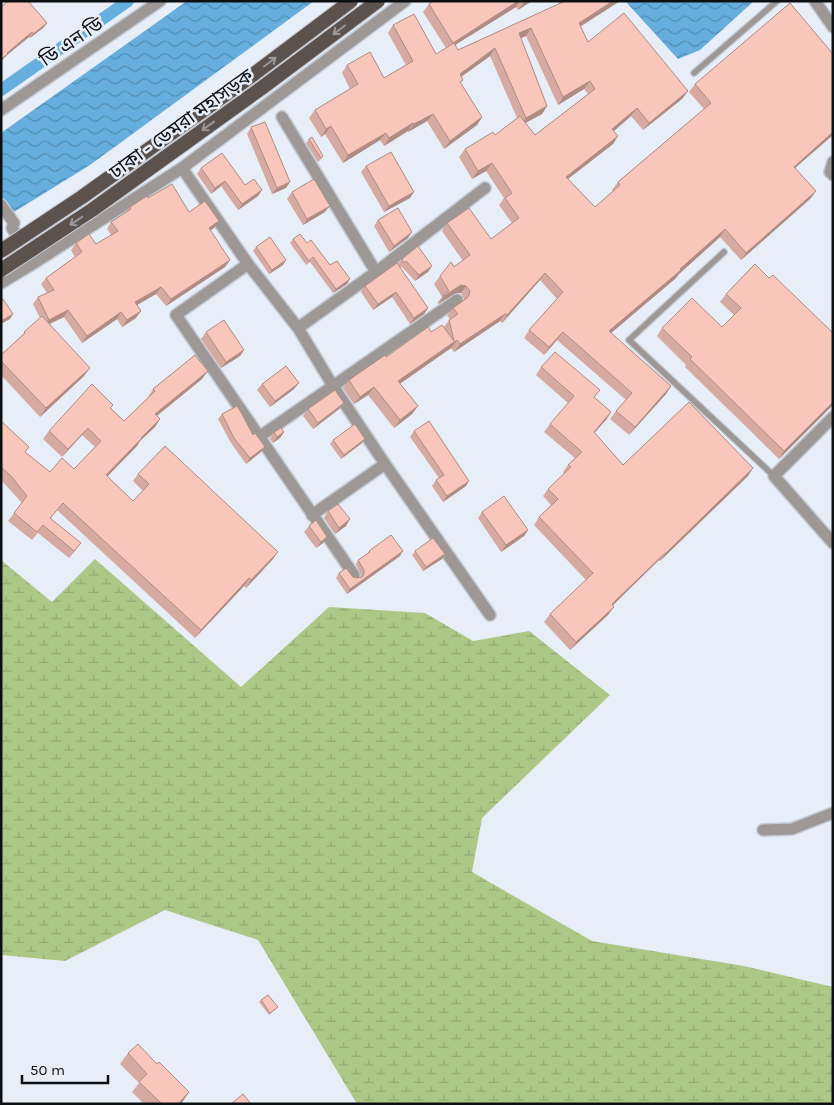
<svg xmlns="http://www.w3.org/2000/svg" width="834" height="1105" font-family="Karla,'Noto Sans Bengali',sans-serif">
<defs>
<pattern id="wetland-marsh" width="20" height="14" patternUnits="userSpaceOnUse" patternTransform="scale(1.25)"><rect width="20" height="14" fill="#acc887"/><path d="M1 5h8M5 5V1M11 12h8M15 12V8" fill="none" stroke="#93ab74"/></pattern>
<pattern id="water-waves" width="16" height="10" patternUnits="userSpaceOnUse" patternTransform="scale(1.25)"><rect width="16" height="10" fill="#65aedd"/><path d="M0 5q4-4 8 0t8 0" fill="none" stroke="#528cb2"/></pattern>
</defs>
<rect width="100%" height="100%" fill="#e7eef8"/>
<path fill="url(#wetland-marsh)" d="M95 559 241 687 329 607 425 613 473 641 529 631 610 695 482 818 472 872 592 941 744 966 833 987V1104H357L258 940 165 910 65 961 1 955V560L52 602Z"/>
<path fill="url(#water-waves)" d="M187 1H314L90 165 1 220V133Z
M628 1H754L700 50 678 59 627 3Z"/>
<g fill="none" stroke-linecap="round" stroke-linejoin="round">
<path stroke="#65aedd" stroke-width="12" d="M1 90 128 1"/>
<g stroke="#c4cad3" stroke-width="8">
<path id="service" d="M694 73 777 1
M724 252 629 340 774 476"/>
</g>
<g stroke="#c4cad3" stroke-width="14">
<path id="minor" d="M815 1 833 27
M1 110 160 1
M282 117 376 272
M833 162 830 172 833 175
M182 168 248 264 298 328 333 386 457 300
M1 205 14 223 12 228 32 259
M248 264 176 315 354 575
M1 283 34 263 182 168 405 1
M298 328 376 272 485 188
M833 417 774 476 833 543
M259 437 333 386 385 464 490 615
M312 515 385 464
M763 830 792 829 833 813"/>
</g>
<use href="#service" stroke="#9d9895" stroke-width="5.5"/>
<use href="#minor" stroke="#9d9895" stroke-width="11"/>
<g stroke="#c4cad3" stroke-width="16" stroke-linecap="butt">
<path id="primary-bridge" d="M1 251 82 197 254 74 351 1
M1 270 92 210 263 87 378 1"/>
</g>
<use href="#primary-bridge" stroke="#5b524e" stroke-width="14"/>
</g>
<path fill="#d6aaa1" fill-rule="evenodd" d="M6 1H28L47 23 43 28 30 38 29 37 7 55 1 61V7L7 2Z
M433 1H532L518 10 516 7 455 45 458 50 560 4 558 1H620L580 27 588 42 688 91 682 99 643 130 631 116 614 131 618 136 613 144 568 179 595 207 613 191 612 190 618 182 704 109 689 92 695 84 833 54V135L795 168 816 191 810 199 741 260 720 237 679 274 676 278 611 333 671 386 666 394 629 435 610 419 616 411 626 400 557 340 544 355 524 338 529 330 557 299 540 280 502 323 500 321 454 352 451 348 400 384 418 406 412 414 394 428 368 395 354 404 343 388 349 380 386 357 431 332 444 327 450 319 447 316 453 308 464 300V299L461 293H456L438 304V302L442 297 434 284 440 276 454 267 463 261 442 231 447 223 491 239 512 223 499 205 504 198 486 171 472 179 459 157 465 149 495 135 517 118 490 56 461 77V84L482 117 477 125 444 149 427 121 408 132V131L384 146 380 140 343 163 325 134 321 137 309 118 315 110 350 89 342 73 347 65 384 78 406 65 388 33 393 25 436 54 446 48 423 12 429 4ZM526 36 558 105 584 89 588 94 535 135 525 123 542 114 547 106 521 38Z
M251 127 286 188 272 194 247 134Z
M309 139 323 156 320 160 318 162 306 143Z
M366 166 410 198 384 212 361 172Z
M201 168 245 185 262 190 258 196 238 210 221 186 211 194 197 174Z
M292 192 325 212 303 225 287 199Z
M148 198 189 212 214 228 210 231 230 260 225 267 166 306 156 294 137 305 136 318 122 327 117 319 82 343 64 317 50 324 84 376 40 417 1 375V355L40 318 33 304 38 297 47 293 41 284 46 278 75 257 71 250 76 243 96 244 111 235 107 229 111 222 125 213 130 207Z
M378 220 408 238 389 252 374 226Z
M293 239 307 243 347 284 333 293 310 262 306 265 290 243Z
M256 247 283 265 269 274 253 251Z
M402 259 428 272 415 281 402 267 400 268 428 308 424 314 410 324 392 297 373 310 361 292 365 286 398 264Z
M755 264 833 405 779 459 685 367 686 365 657 336 662 328 722 327 734 315 720 302 726 294Z
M206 332 244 350 240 356 221 368 201 339Z
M541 367 594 397 611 412 606 420 594 433 623 465 748 476 660 561 659 560 613 605 608 615 570 650 544 622 550 614 586 580 534 525 539 517 551 505 543 496 548 489 564 474 563 472 568 465 575 458 544 432 550 424 568 403 536 375Z
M202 379 157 416 160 419 155 427 140 441 137 446 107 476 133 501 143 491 133 481 138 474 273 559 246 588 244 586 195 638 57 510 51 518 76 550 69 558 38 533 32 540 8 521 22 503 1 480V421L29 447 25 452 50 472 74 469 95 447 82 435 62 457 43 439 49 431 111 408 124 421 149 398 148 397 153 389Z
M262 384 294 389 270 407 257 390Z
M344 403 339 409 313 429 303 416 308 409Z
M222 414 253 435 265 447 261 452 246 464 231 443 218 419Z
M414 431 466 486 443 502 432 486 436 480 439 478 410 437Z
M274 432H284L280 438 273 443 270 439Z
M333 440 362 443 341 459 330 444Z
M328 511 346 526 335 534 324 518Z
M482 512 528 530 524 536 501 552 478 518Z
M309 526 323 543 316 548 304 532Z
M369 551 400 556 347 594 336 578 339 573 357 578 361 577V574L356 564 358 560 367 554Z
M415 551 445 554 442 559 423 571 412 555Z
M261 1000 276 1009 269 1015 259 1002Z
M128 1053 157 1064 189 1092 181 1104H144L132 1092 139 1083 120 1064Z"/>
<path fill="#ae8b83" d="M518 1H520L516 7 447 50 453 43Z
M525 1H532L518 10 524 2Z
M613 1H620L573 31 579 23Z
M47 23 43 28 30 38 33 34Z
M531 28 526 36 513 41 519 33Z
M32 32 29 37 7 55 1 61V59L7 53Z
M495 48 490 56 454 82 460 74Z
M590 81 584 89 558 105 563 97Z
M688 91 682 99 643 130 649 123Z
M547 106 542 114 520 126 526 118Z
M637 108 631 116 607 137 612 129Z
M433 114 427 121 408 132 414 124Z
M482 117 477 125 444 149 450 141Z
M413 123 408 131 384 146 389 138Z
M331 126 325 134 321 137 326 129Z
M833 132V135L788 174 794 167Z
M386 133 380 140 343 163 348 155Z
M618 136 613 144 560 185 566 177Z
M492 163 486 171 472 179 478 171Z
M225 181 221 186 211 194 215 188Z
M290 182 286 188 272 194 277 188Z
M262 190 258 196 238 210 242 204Z
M816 191 810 199 741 260 746 253Z
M414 192 410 198 384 212 389 206Z
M330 206 325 212 303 225 307 219Z
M219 221 214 228 204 235 209 228Z
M725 229 720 237 679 274 676 278 604 339 609 331 680 269Z
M412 232 408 238 389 252 394 246Z
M230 260 225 267 166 306 171 299Z
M286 260 283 265 269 274 272 270Z
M432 266 428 272 415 281 419 275Z
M545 273 540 280 502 323 507 315Z
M350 279 347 284 333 293 336 289Z
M461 285 466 286 461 293H456L438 304 444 296Z
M161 287 156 294 130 309 135 302Z
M396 292 392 297 373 310 378 304Z
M428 308 424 314 410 324 414 318Z
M68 310 64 317 44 326 49 320Z
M141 311 136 318 122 327 127 320Z
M121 312 117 319 82 343 87 336Z
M13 314 10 319 1 324V321Z
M505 314 500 321 454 352 460 344Z
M563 332 557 340 544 355 549 347Z
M457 340 451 348 392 389 398 381Z
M244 350 240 356 221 368 226 362Z
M90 368 84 376 40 417 46 408Z
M208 371 202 379 149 422 155 414Z
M299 383 294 389 270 407 275 401Z
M671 386 666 394 629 435 635 427Z
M374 387 368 395 354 404 360 397Z
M833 402V405L779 459 784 451Z
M344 403 339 409 313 429 318 423Z
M418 406 412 414 394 428 400 420Z
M611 412 606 420 588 440 594 432Z
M160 419 155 427 140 441 137 446 101 483 106 475 141 438Z
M88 428 82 435 62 457 68 449Z
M284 432 280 438 273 443 277 437Z
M365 439 362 443 341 459 344 455Z
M265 447 261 452 246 464 250 458Z
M753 468 748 476 660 561 666 553Z
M469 481 466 486 443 502 447 496Z
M350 519 346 526 335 534 339 528Z
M528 530 524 536 501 552 506 545Z
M327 537 323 543 316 548 321 542Z
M403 551 400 556 347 594 350 589Z
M278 552 273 559 246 588 251 580Z
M665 553 659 560 606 612 612 604Z
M445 554 442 559 423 571 426 567Z
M249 578 244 586 195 638 201 630Z
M614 607 608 615 570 650 576 642Z
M189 1092 181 1104H178Z"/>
<path fill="#f9c6bb" stroke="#ae8b83" d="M8 1H28L47 23 33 34 32 32 7 53 8 54 1 59V7Z
M433 1H518L453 43 429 4Z
M565 1H613L579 23 588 42 624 13 688 91 649 123 637 108 612 129 618 136 566 177 595 207 620 185 618 182 711 103 695 84 790 3 833 54V132L794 167 816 191 746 253 725 229 680 269 681 270 609 331 671 386 635 427 616 411 632 393 563 332 549 347 529 330 563 292 545 273 507 315 505 314 460 344 457 340 398 381 418 406 400 420 374 387 360 397 349 380 385 355 386 357 428 327 431 332 442 325 454 341 449 320 458 314 453 308 467 298 469 295 470 291 466 286 461 285 444 296V294L449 291 440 276 451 262 454 267 470 255 447 223 469 208 491 239 519 218 505 198 512 193 492 163 478 171 465 149 493 132 495 135 520 116 535 135 595 89 590 81 563 97 531 28 519 33 547 106 526 118 495 48 460 74 463 80 460 82 482 117 450 141 433 114 414 124 413 123 389 138 386 133 348 155 331 126 326 129 315 110 358 84 347 65 370 52 384 78 413 61 393 25 414 14 436 54 454 43 458 50Z
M265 122 290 182 277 188 251 127Z
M312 137 323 156 321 158 309 139Z
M391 152 414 192 389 206 366 166Z
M222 153 245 185 254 179 262 190 242 204 225 181 215 188 201 168Z
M314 179 330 206 307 219 292 192Z
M172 184 189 212 205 201 219 221 209 228 230 260 171 299 161 287 135 302 141 311 127 320 121 312 87 336 68 310 49 320 38 297 54 290 46 278 82 252 76 243 89 234 96 244 118 231 111 222 131 209 130 207 147 196 148 198Z
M398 208 412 232 394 246 378 220Z
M300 234 307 243 311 240 330 265 337 261 350 279 336 289 313 257 309 261 293 239Z
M270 237 286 260 272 270 256 247Z
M418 246 432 266 419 275 406 261 404 263 402 259Z
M397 263 428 308 414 318 396 292 378 304 365 286Z
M755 264 769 278 773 275 833 333V402L784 451 690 359 692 357 662 328 692 298 722 327 741 308 726 294Z
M3 299 13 314 1 321V300Z
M42 316 90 368 46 408 1 361V355L25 333 24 332Z
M224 320 244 350 226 362 206 332Z
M555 352 600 390 594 397 611 412 594 432 623 465 689 402 753 468 666 553H665L612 604 614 607 576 642 550 614 593 573 539 517 558 499 548 489 571 467 568 465 582 452 550 424 574 396 541 367Z
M195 355 208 371 155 414 160 419 141 438H142L106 475 133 501 149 484 138 474 165 446 278 552 251 580 249 578 201 630 63 503 50 518 81 543 74 551 43 525 37 532 14 513 27 496 11 476 1 467V421L29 447 25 452 50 472 62 458 74 469 101 441 88 428 68 449 49 431 92 384 113 405 110 408 124 421 155 391 153 389Z
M286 366 299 383 275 401 262 384Z
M335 390 344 403 318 423 308 409Z
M237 406 242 414 253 435 255 433 265 447 250 458 234 438 222 414Z
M429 421 469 481 447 496 436 480 444 475 414 431Z
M355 424 365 439 344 455 333 440Z
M281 428 284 432 277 437 274 432Z
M504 496 528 530 506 545 482 512Z
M338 504 350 519 339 528 328 511Z
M316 520 327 537 321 542 309 526Z
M391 535 403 551 350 589 339 573 346 568 353 577 357 578 362 577 364 574V570L358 560 370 552 369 551Z
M433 538 445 554 426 567 415 551Z
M268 995 278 1007 270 1013 261 1000Z
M138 1044 157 1064 159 1062 189 1092 178 1104H162L139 1082 147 1074 128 1053Z
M243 1094 251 1104H231Z"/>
<defs><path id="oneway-shaft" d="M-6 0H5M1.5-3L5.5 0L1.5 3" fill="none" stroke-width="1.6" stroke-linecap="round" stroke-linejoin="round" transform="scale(1.25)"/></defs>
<g stroke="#9a989a">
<use href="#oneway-shaft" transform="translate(339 30) rotate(143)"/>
<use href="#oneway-shaft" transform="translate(270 62) rotate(-37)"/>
<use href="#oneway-shaft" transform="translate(208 126) rotate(144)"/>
<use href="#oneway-shaft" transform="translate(76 221) rotate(146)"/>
</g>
<g text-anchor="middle" stroke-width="5" stroke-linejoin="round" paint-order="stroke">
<g font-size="19" fill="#0d1013" stroke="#e7eef8">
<text transform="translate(71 41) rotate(-34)" y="7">ডি এন ডি</text>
<text transform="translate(181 123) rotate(-36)" y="7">ঢাকা - ডেমরা মহাসড়ক</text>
</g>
</g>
<rect width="834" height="1105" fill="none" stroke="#0d1013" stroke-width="5"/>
<path d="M22 1075v8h86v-8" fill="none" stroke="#0d1013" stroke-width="2.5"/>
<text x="30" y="1075" font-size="15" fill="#0d1013" stroke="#e7eef8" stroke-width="4" paint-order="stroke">50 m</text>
</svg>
